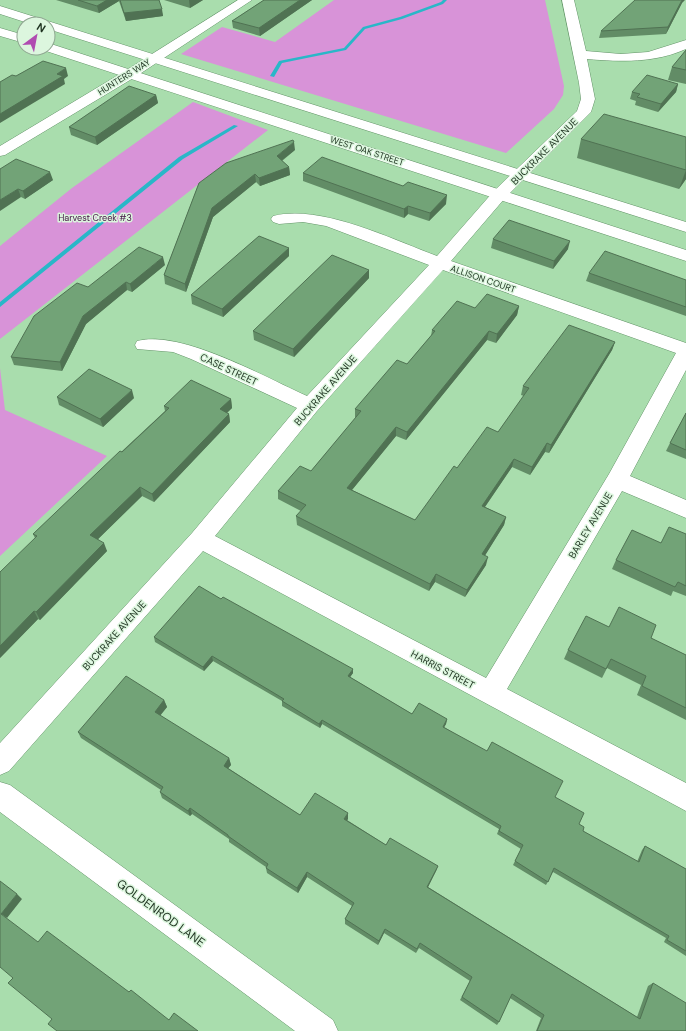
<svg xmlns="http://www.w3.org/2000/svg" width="686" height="1031" font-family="'DM Sans',sans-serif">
<rect width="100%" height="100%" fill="#a9ddad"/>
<path fill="#d893d8" d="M334 0H545L564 86 563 95 554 109 506 153 181 54 222 27 275 42Z
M193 102 268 130 0 339V246L72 188Z
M0 368 5 410 107 456 0 556Z"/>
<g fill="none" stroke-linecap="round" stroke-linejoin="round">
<path fill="#29b7c8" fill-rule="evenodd" d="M443 0H447L443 4 402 19 365 29 346 50 282 63 274 77 270 76 279 61 344 48 363 27 400 17 441 2Z
M234 125 238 126 183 159 0 307V302L179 157Z"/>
<g stroke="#639468" stroke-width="1">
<path id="street" d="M238 0H252L135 77 5 155 0 156V146L125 71Z
M562 0H574L586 51 621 54 648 52 686 40V49C655 63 621 62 587 59L595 99 591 112 505 198 451 261 686 343V370L630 476 686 500V518L622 491 507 689 686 783V811L203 551 9 771 0 775V743L192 533 297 408 191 359 173 352 137 349 135 345 137 341C181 329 266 378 307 396L429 265 326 226 303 222 279 224 273 222 271 219 273 216C321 204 391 239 437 256L493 192 577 111 581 99 579 83ZM443 270 676 353 609 474 486 678 215 536 317 411Z
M0 782 10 785 333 1020 338 1031H295L0 812Z"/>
</g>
<g stroke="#639468" stroke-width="1">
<path id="secondary" d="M0 6 686 222V232L48 29V24H31L0 14Z
M0 28 24 35V43L0 36Z
M48 43 686 250V261L43 50 42 48H48Z"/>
</g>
<use href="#street" fill="#fff" fill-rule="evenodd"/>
<use href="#secondary" fill="#fff" fill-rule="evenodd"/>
</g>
<path fill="#628c66" d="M56 0H159L163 16 126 21 119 1 99 13Z
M164 0H203L190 8Z
M264 0H312L260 36 233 28 232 21Z
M682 3 666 34 599 38 601 31Z
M686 50V84L668 80 672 67Z
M678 84 676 92 658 112 635 105 636 101 630 99 632 92Z
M156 95 158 103 97 145 71 135 69 127Z
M686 137V179L679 189 577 158 581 139Z
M295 150 282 161 289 167 290 175 260 186 256 182 213 217 186 292 165 284 164 275 199 183Z
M0 169 53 180 25 199 21 197Z
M303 173 446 204 429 221 408 214 404 218 303 181Z
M493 239 568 249 553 269 491 248Z
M289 248V256L223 317 192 304 191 295Z
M165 265 132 292 127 290 86 324 62 371 14 365 11 357 88 287Z
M369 270V278L294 357 254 340 253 331Z
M589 273 686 280V316L586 281Z
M519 306 517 315 496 343 487 340 406 440 396 436 352 490 415 520 457 468 498 432 524 396 521 395 523 386 615 342 612 350 549 453 545 452 530 475 512 467 485 507 506 517 504 525 485 555 486 565 465 597 435 582 429 591 297 525 296 516 301 511 278 499V491L311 471 356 418 355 417V409L407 364 431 336 432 330 475 308Z
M57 397 134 398 103 427 59 405Z
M231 399 232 408 227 413 229 414 230 422 154 502 142 496 98 539 107 551 40 620 38 619 0 658 35 538 33 534 165 411 164 406Z
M686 413V459L666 451 670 443Z
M686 534V596L673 591 671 596 612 569 616 560Z
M609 627 651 638 686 655V720L637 695 641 685 607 668 602 678 564 659 568 650Z
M154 637 353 673 350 677 412 714 447 719 446 724 444 727 555 797 579 824 583 831 637 862 642 850 645 846 686 869V956L664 942 666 938 553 872 546 885 513 865 521 849 497 834 499 829 322 724 320 728 282 706V701L213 661 204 671 155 642Z
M164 700 167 707 160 716 229 758 231 765 228 768 300 815 348 819 347 820 386 845 438 866 436 871 428 887 637 1017 648 986 653 983 686 1031H536L541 1018 510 998 499 1022 497 1025 460 1000 470 981 419 948 416 953 384 933 378 945 345 924V919L352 906 307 877 298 893 267 873 266 868V867L229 842V839L192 814 190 816 162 798 160 792 161 790 81 738 78 732Z"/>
<path fill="#507253" d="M107 0H119V1L99 13 97 6Z
M189 0H203L190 8Z
M300 0H312L260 36 259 28Z
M682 0H685L682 3 666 34 668 27Z
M162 9 163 16 126 21 124 13Z
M66 68 68 76 64 79 65 84 0 123V114L57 74Z
M678 84 676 92 658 112 661 104Z
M156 95 158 103 97 145 95 137Z
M294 142 295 150 277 164V156Z
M289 167 290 175 260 186 259 178Z
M686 170V179L679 189Z
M50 172 53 180 25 199 23 191Z
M255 174 256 182 213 217 186 292 185 284 212 208Z
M18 189 21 197 0 211V200Z
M447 195 446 204 429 221 430 213Z
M408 206V214L404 218V209Z
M570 241 568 249 553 269 554 261Z
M289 248V256L223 317 222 309Z
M163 257 165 265 132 292 130 284Z
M369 270V278L294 357 293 349Z
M126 282 127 290 86 324 62 371 60 362 83 316Z
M519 306 517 315 496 343 497 334Z
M489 331 487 340 406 440 407 432Z
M615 342 612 350 549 453 551 445Z
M132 390 134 398 103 427 100 419Z
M231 399 232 408 221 418 220 409Z
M229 414 230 422 154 502 152 494Z
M396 427V436L347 496V488Z
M547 443 545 452 530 475 532 467Z
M514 459 512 467 480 514 482 506Z
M140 487 142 496 94 543 90 535Z
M506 517 504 525 481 562 482 554Z
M104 543 107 551 40 620 36 612Z
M488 557 486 565 465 597 467 590Z
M436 574 435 582 429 591 430 584Z
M34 611 38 619 0 658V646Z
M212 656 213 661 204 671 203 667Z
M353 669V673L348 680V676Z
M164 700 167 707 157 719 155 712Z
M447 719 446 724 442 731 443 727Z
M322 720V724L320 728 319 724Z
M229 758 231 765 225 772 224 766Z
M190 808 192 814 190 816 188 811Z
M348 813V819L344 824V819Z
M438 866 436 871 426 891 427 887Z
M307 872V877L298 893 297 888Z
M17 894 22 899 7 918 1 914Z
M385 929 384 933 378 945 379 941Z"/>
<path fill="#72a377" stroke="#507253" d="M78 0H107L97 6Z
M120 0H159L162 9 124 13Z
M264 0H300L259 28 232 21Z
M635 0H682L668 27 601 31Z
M686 50V70L672 67Z
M43 61 66 68 57 74 63 76 0 114V82L12 75 16 76Z
M647 75 678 84 661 104 637 97 640 94 632 92Z
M129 86 156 95 95 137 69 127Z
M604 114 686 137V170L581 139Z
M293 140 294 142 277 156 289 167 259 178 255 174 212 208 185 284 164 275 199 183 226 163Z
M322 157 403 186 408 182 447 195 430 213 408 206 404 209 303 173Z
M16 159 50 172 23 191 18 189 0 200V169Z
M509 220 570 241 554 261 493 239Z
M259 236 289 248 222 309 191 295Z
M139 247 163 257 130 284 126 282 83 316 60 362 11 357 34 316 77 283 88 287Z
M605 251 686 280V307L589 273Z
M332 255 369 270 293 349 253 331Z
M487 294 519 306 497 334 489 331 407 432 396 427 347 488 415 520 454 466 457 468 487 427 498 432 529 388 523 386 569 325 615 342 551 445 547 443 532 467 514 459 482 506 506 517 482 554 488 557 467 590 436 574 430 584 296 516 306 505 278 491 300 466 311 471 361 411 355 409 397 360 407 364 435 331 432 330 457 301 475 308Z
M89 369 132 390 100 419 57 397Z
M191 380 231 399 220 409 229 414 152 494 140 487 90 535 104 543 36 612 34 611 0 646V572L37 536 33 534 120 451 122 452 169 408 164 406Z
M686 413V450L670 443Z
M669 527 686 534V586L678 582 675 587 616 560 632 530 661 543Z
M199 586 221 599 223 597 353 669 348 676 412 714 419 703 447 719 443 727 487 751 492 742 563 781 555 797 584 813 579 824 584 827 583 831 639 862 645 846 686 869V951L667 940 669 936 554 868 548 882 515 861 523 845 499 831 501 826 322 720 319 724 282 701 284 699 212 656 203 667 154 637Z
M619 607 656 625 651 638 686 655V708L642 686 646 676 611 659 606 669 568 650 586 616 609 627Z
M126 676 164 700 155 712 229 758 224 766 300 815 315 793 348 813 344 819 386 845 390 838 438 866 427 887 640 1019 653 983 686 1003V1031H537L544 1015 512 994 499 1022 462 997 472 977 420 943 417 949 385 929 379 941 345 919 354 903 307 872 297 888 266 868 268 864 228 836V835L190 808 188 811 160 792 163 787 78 732Z
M0 881 17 894 1 914 38 942 47 931 129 992 131 990 169 1020 174 1013 198 1031H57L48 1024 52 1019 8 983 13 978 0 967Z"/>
<g text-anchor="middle" stroke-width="3" stroke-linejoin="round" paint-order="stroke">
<g font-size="9" fill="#1d311f" stroke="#dcf6de">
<text transform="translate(124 77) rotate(-32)" y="3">HUNTERS WAY</text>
<text transform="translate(367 151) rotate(18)" y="3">WEST OAK STREET</text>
<text transform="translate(483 279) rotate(19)" y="3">ALLISON COURT</text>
</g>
<g font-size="9" fill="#431144" stroke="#dcf6de">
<text x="95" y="221">Harvest Creek #3</text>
</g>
<g font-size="10" fill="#1d311f" stroke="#dcf6de">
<text transform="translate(544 151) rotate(-45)" y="4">BUCKRAKE AVENUE</text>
<text transform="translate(229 369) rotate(25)" y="4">CASE STREET</text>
<text transform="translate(325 390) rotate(-49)" y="4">BUCKRAKE AVENUE</text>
<text transform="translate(590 525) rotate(-59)" y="4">BARLEY AVENUE</text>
<text transform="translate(114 635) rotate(-48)" y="4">BUCKRAKE AVENUE</text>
<text transform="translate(443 669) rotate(28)" y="4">HARRIS STREET</text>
</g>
<g font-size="12" fill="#1d311f" stroke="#dcf6de">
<text transform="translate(161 913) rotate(36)" y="4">GOLDENROD LANE</text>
</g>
</g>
<g transform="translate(36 36) rotate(32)"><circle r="19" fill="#dcf6de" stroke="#90a792"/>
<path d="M0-3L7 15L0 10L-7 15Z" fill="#b04cb1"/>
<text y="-6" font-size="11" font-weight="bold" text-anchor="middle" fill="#1d311f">N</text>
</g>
</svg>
